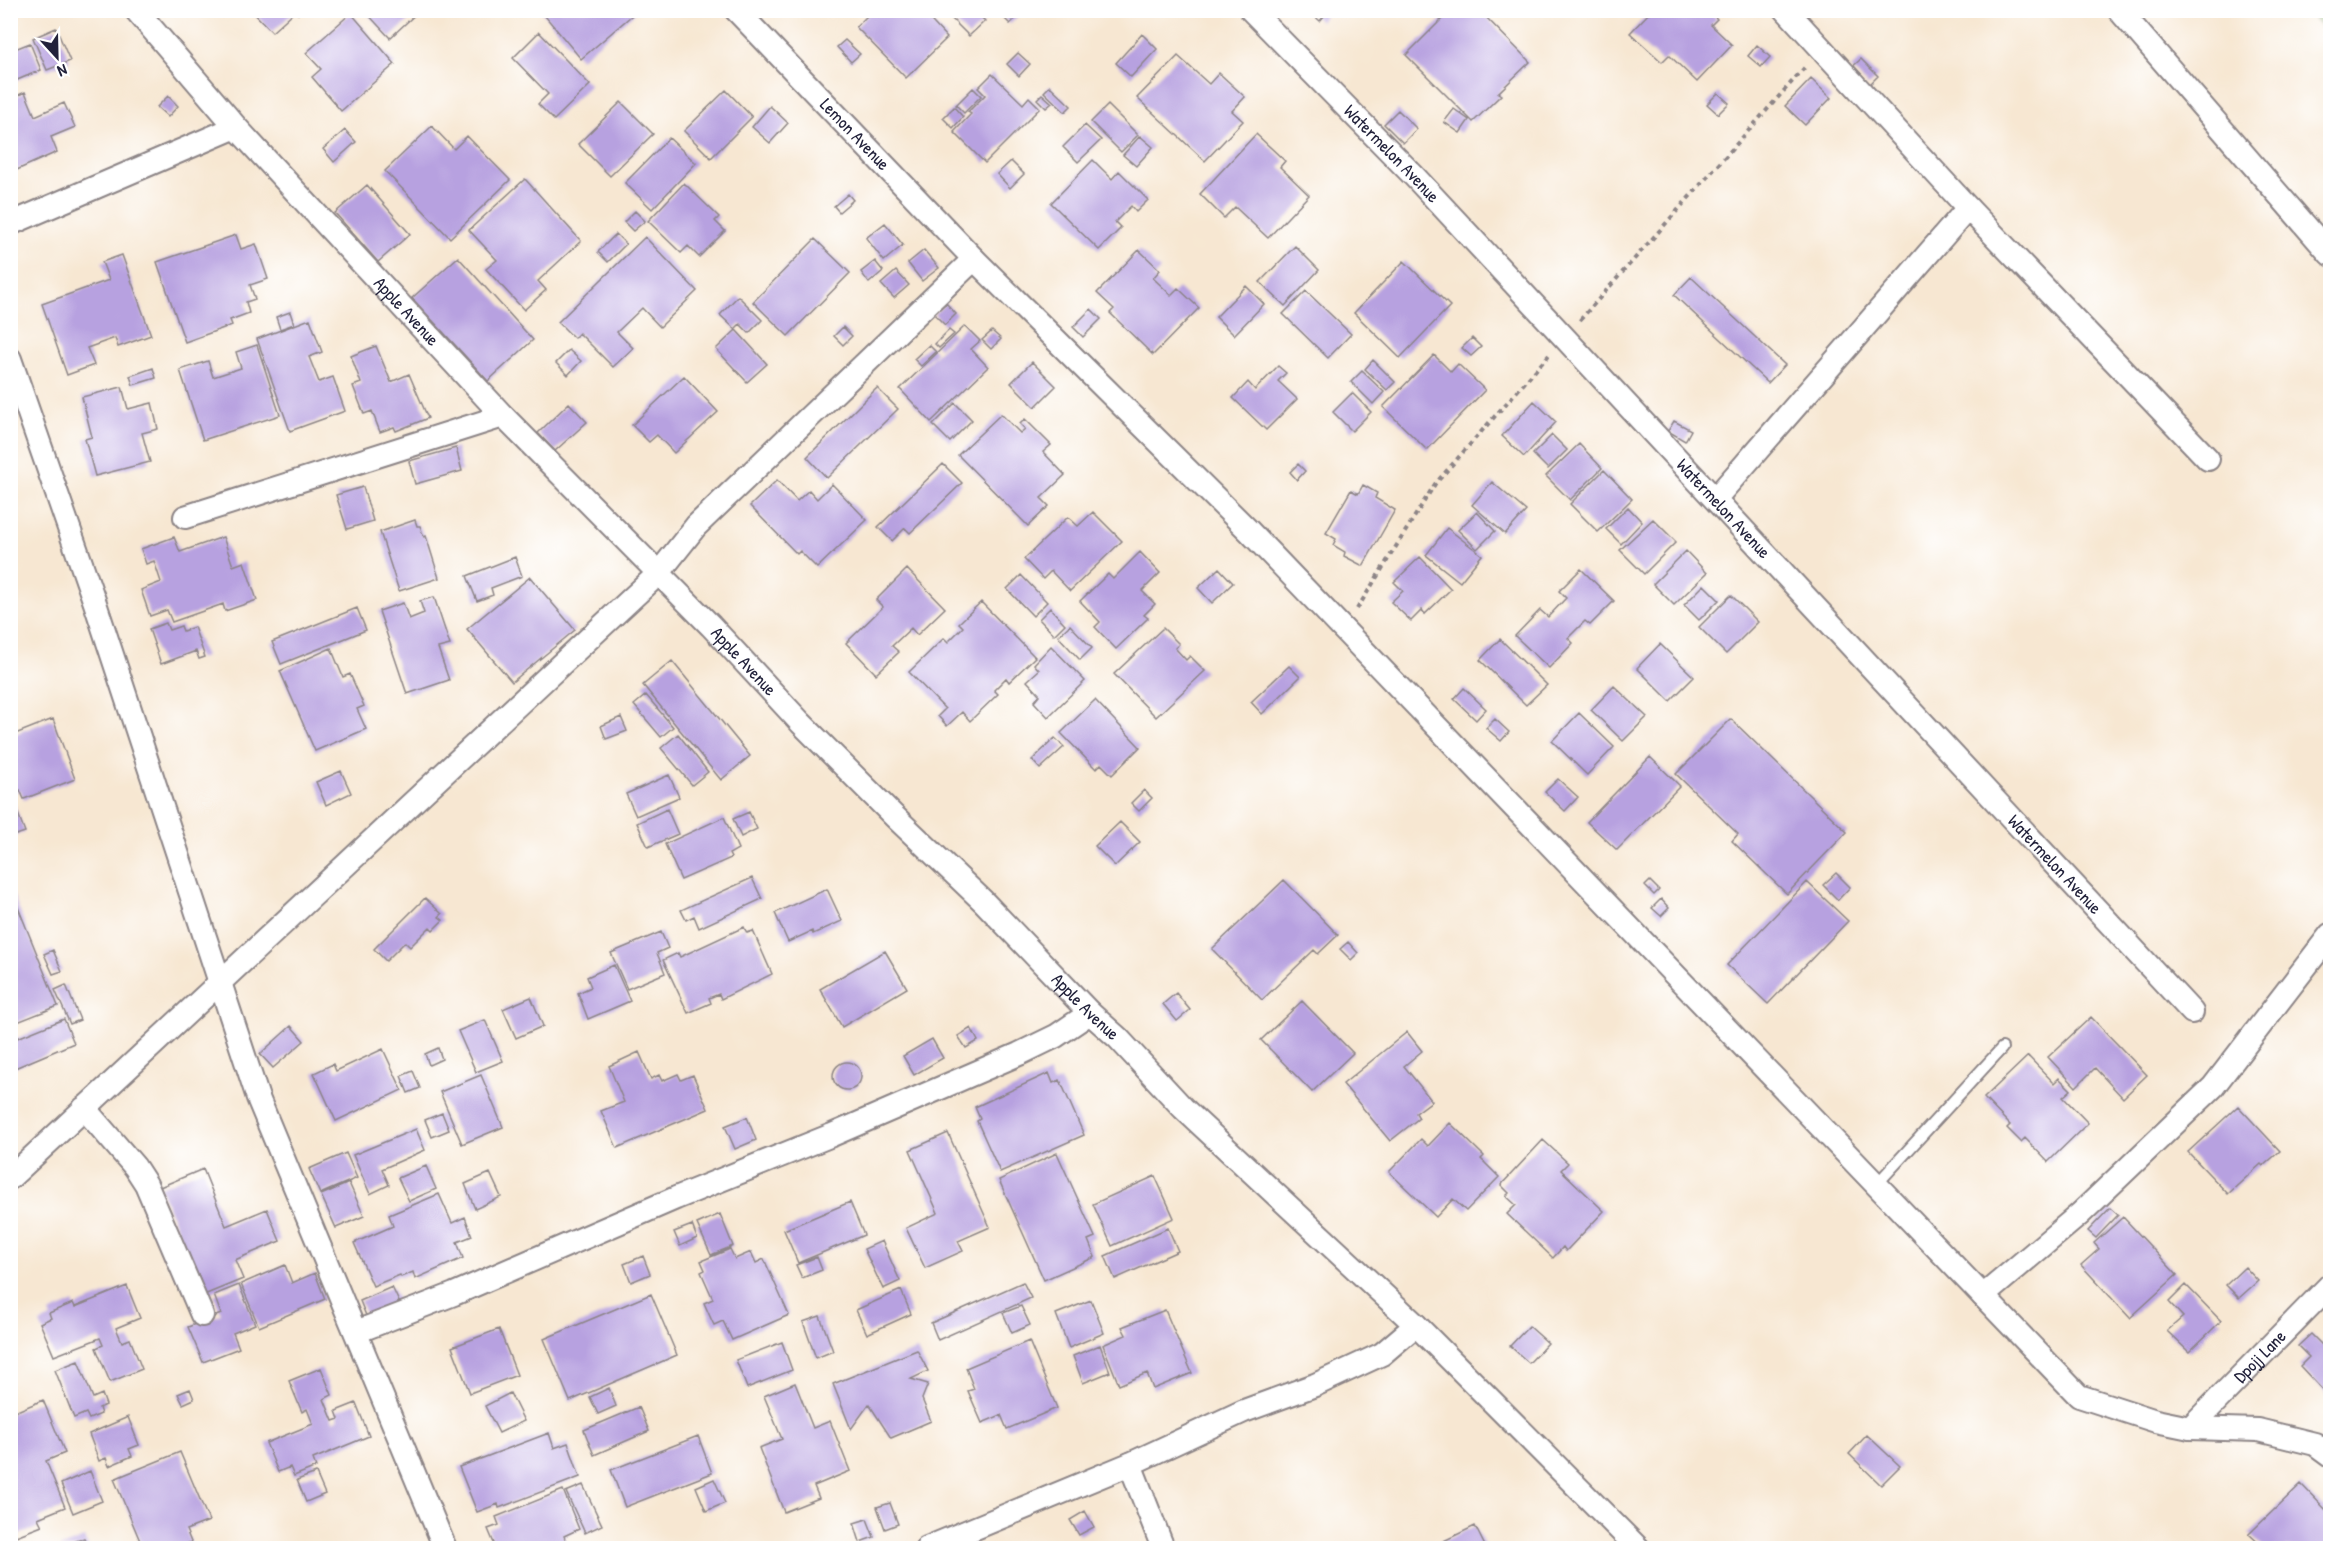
<svg xmlns="http://www.w3.org/2000/svg" width="2341" height="1559" font-family="'Patrick Hand',sans-serif">
<rect width="100%" height="100%" fill="#fff"/>
<filter id="ink" filterUnits="userSpaceOnUse"><feTurbulence type="fractalNoise" baseFrequency=".0167" numOctaves="2"/><feDisplacementMap in="SourceGraphic" scale="12" xChannelSelector="R" yChannelSelector="G"/><feConvolveMatrix kernelMatrix="1 2 1 2 8 2 1 2 1" color-interpolation-filters="sRGB"/></filter>
<filter id="wash" filterUnits="userSpaceOnUse"><feTurbulence type="fractalNoise" baseFrequency=".008" numOctaves="4" result="noise"/><feDisplacementMap in="SourceGraphic" scale="24" xChannelSelector="R" yChannelSelector="G"/><feGaussianBlur stdDeviation="1.35" result="paint"/><feColorMatrix in="noise" values="0 0 0 0 0 0 0 0 0 0 0 0 0 0 0 0 0 1.4 0 .05"/><feComposite in="paint" operator="in"/></filter>
<g filter="url(#wash)">
<rect width="100%" height="100%" fill="#f7e7d2"/>
<path fill="#9dc672" stroke="#607456" stroke-width="1.5" d="M2308 11H2330V37V36Z"/>
<g id="blocks">
<path fill="#b7a1e0" d="M254 10H303L298 14 295 11 272 32 253 12Z
M364 10H420L390 38Z
M540 10H638L581 59Z
M873 10H921L947 38 906 78 856 27Z
M943 10H974L985 21 969 36Z
M996 10H1024L1010 24Z
M1308 10H1329L1320 21Z
M1451 10H1479L1530 62 1498 93 1501 95 1473 122 1406 55Z
M1652 10H1708L1717 19 1711 25 1732 45 1697 82 1669 55 1662 62 1630 33Z
M351 13 395 64 341 111 312 77 321 69 306 53Z
M56 28 70 61 47 70 33 38Z
M539 32 590 85 554 120 538 104 548 94 513 58Z
M1142 34 1157 49 1131 77 1116 63Z
M845 40 860 54 851 62 837 47Z
M30 43 41 70 10 83V51Z
M1757 45 1770 57 1761 67 1748 56Z
M1018 53 1030 64 1019 76 1007 64Z
M1178 56 1209 84 1219 73 1245 97 1232 111 1243 121 1205 161 1137 98Z
M1861 59 1878 76 1868 86 1851 68Z
M992 74 1023 104 1029 97 1040 108 985 163 954 132 971 114 968 112 985 95 978 88Z
M1811 79 1831 98 1805 125 1785 106Z
M1050 86 1071 106 1065 112 1044 92Z
M973 88 981 96 964 113 956 105Z
M726 90 752 117 711 158 684 131Z
M25 92 35 116 64 103 75 127 51 137 57 152 10 173V99Z
M1718 93 1729 103 1718 114 1707 104Z
M1042 94 1052 103 1046 108 1037 99Z
M168 96 178 106 168 117 157 107Z
M621 102 653 134 610 176 578 144Z
M1108 105 1138 135 1121 152 1091 122Z
M770 106 788 123 770 143 752 127Z
M954 107 963 117 953 128 943 118Z
M1454 109 1469 120 1460 133 1444 122Z
M1398 110 1417 129 1403 143 1384 124Z
M1085 125 1101 140 1078 162 1063 147Z
M432 126 454 149 467 136 510 180 450 238 385 171Z
M345 130 356 142 334 162 323 149Z
M1256 134 1285 161 1280 167 1309 195 1268 238 1235 207 1224 218 1200 194Z
M1140 136 1153 147 1136 166 1123 155Z
M669 138 696 163 652 209 625 183Z
M1093 160 1112 179 1119 171 1148 200 1136 212 1131 206 1115 222 1121 228 1099 250 1051 203Z
M1011 161 1024 174 1010 188 997 174Z
M525 179 581 241 538 281 546 290 524 310 486 269 497 260 469 230Z
M684 183 719 217 715 221 725 231 699 257 688 246 681 253 648 221Z
M367 185 410 234 378 262 335 213Z
M848 194 853 200 839 212 834 206Z
M635 211 645 221 633 231 624 222Z
M885 223 903 245 884 261 866 238Z
M616 234 626 244 608 262 598 252Z
M236 235 241 249 256 244 268 279 250 285 255 299 246 302 249 313 230 320 232 325 185 342 157 262Z
M645 237 697 291 660 327 642 308 617 332 633 348 613 367 579 333 574 338 558 322Z
M815 239 850 273 788 336 753 302Z
M1295 246 1319 270 1285 306 1260 282Z
M924 250 939 268 922 281 908 263Z
M1139 250 1160 270 1153 278 1171 295 1178 288 1199 308 1153 355 1110 313 1114 309 1097 293Z
M122 255 151 335 118 347 115 338 87 348 94 365 67 375 42 304 109 280 102 262Z
M458 257 533 340 488 381 412 298Z
M875 261 883 271 869 283 861 272Z
M1404 261 1450 306 1400 358 1354 313Z
M896 271 909 285 894 298 881 284Z
M1691 277 1785 365 1768 383 1674 295Z
M1246 286 1264 304 1234 335 1216 317Z
M1306 291 1351 334 1328 358 1283 314Z
M738 296 762 320 749 333 740 324 735 329 720 315Z
M946 303 956 314 945 325 934 314Z
M1091 309 1101 319 1083 337 1073 327Z
M290 312 294 324 280 329 276 317Z
M310 319 322 352 309 357 319 382 333 377 345 411 290 431 257 339Z
M965 326 980 341 971 349 988 367 931 422 900 389Z
M843 327 852 336 843 345 834 336Z
M736 330 767 364 747 382 716 349Z
M949 330 954 334 939 348 935 344Z
M992 331 1001 339 991 349 982 340Z
M1472 338 1481 347 1471 356 1462 348Z
M257 345 280 415 203 440 180 370 208 361 213 377 241 368 236 352Z
M929 345 936 352 921 366 914 359Z
M376 346 391 382 409 374 428 418 396 431 394 427 380 432 372 411 364 414 353 386 361 383 351 356Z
M569 350 581 361 568 375 556 363Z
M1434 355 1451 372 1458 364 1485 390 1427 450 1383 407Z
M1373 360 1395 382 1387 390 1365 369Z
M1032 362 1056 386 1035 407 1011 383Z
M1278 366 1286 373 1278 381 1297 399 1266 430 1233 398 1248 382 1255 390Z
M153 368 156 378 133 385 130 376Z
M1362 371 1384 392 1373 404 1351 382Z
M684 376 718 412 674 453 657 435 649 442 632 425Z
M122 387 128 409 152 403 158 429 142 433 150 462 95 476 85 439 92 437 82 397Z
M877 388 898 409 827 478 807 457Z
M1352 393 1371 412 1352 431 1333 412Z
M1534 401 1556 422 1524 457 1502 436Z
M569 403 587 422 555 451 538 433Z
M955 403 972 420 950 442 933 425Z
M1001 414 1020 433 1025 429 1020 424 1025 419 1051 445 1043 452 1065 475 1041 498 1049 506 1028 526 958 455Z
M1674 421 1691 430 1685 441 1668 431Z
M1552 435 1567 450 1548 469 1533 454Z
M1579 444 1602 468 1570 500 1546 476Z
M456 448 462 471 415 484 409 461Z
M943 464 962 483 910 533 905 528 892 541 878 527Z
M1298 464 1305 471 1297 480 1290 472Z
M1604 470 1632 499 1598 532 1570 504Z
M777 480 797 501 809 490 817 499 832 484 867 520 817 568 800 551 797 554 750 506Z
M1492 482 1526 511 1505 534 1472 505Z
M1363 485 1377 493 1375 498 1395 510 1363 566 1344 556 1345 552 1333 545 1336 539 1326 533 1351 490 1358 494Z
M363 487 373 521 347 529 336 495Z
M1628 507 1642 522 1621 544 1606 529Z
M1093 512 1122 541 1070 591 1051 571 1043 579 1024 559 1068 517 1078 526Z
M1477 512 1495 531 1477 549 1458 530Z
M1653 519 1676 542 1644 574 1620 550Z
M415 520 417 526H420L424 537 426 536 439 578 399 591 380 532Z
M1447 528 1482 555 1460 582 1426 555Z
M174 537 180 552 223 537 233 566 244 562 257 600 225 611 223 604 172 622 167 610 150 616 141 590 161 582 154 561 146 564 141 549Z
M1686 551 1707 573 1674 605 1653 584Z
M1140 552 1160 573 1142 591 1155 604 1144 615 1148 618 1116 649 1095 627 1100 622 1080 601 1108 574 1113 579Z
M515 557 522 576 491 588 493 595 477 601 467 576Z
M1420 557 1451 589 1425 614 1422 610 1411 621 1391 602 1403 591 1394 582Z
M1219 568 1233 583 1212 603 1198 588Z
M907 569 945 608 917 635 911 628 892 646 899 652 876 674 846 643 883 607 876 600Z
M1581 569 1614 601 1590 625 1585 621 1568 638 1573 643 1549 668 1515 636 1540 610 1548 617 1566 598 1559 591Z
M1021 575 1047 602 1033 616 1007 589Z
M530 577 575 630 512 682 467 629Z
M1704 585 1719 600 1699 620 1684 605Z
M1731 595 1758 622 1726 654 1699 627Z
M434 597 450 645 438 648 449 680 407 694 379 611 403 603 409 619 424 613 420 601Z
M981 602 1035 657 1009 682 1006 678 994 690 998 694 970 721 962 712 947 726 938 716 945 709 909 672 944 638 948 642 963 627 959 623Z
M357 608 366 630 281 664 272 642Z
M1050 608 1065 624 1054 635 1039 619Z
M166 623 169 630 181 626 183 631 194 627 205 657 199 659 196 651 161 664 149 629Z
M1070 625 1092 648 1080 660 1058 636Z
M1163 628 1179 644 1175 648 1186 660 1190 656 1205 671 1156 717 1114 674Z
M1500 639 1547 685 1526 705 1480 660Z
M1660 644 1694 677 1670 701 1637 668Z
M1051 646 1085 681 1048 717 1034 702 1040 695 1027 681 1039 670 1034 664Z
M331 648 343 677 350 674 364 706 357 709 366 729 315 751 280 671Z
M672 661 750 756 721 780 643 685Z
M1289 666 1300 677 1262 714 1251 702Z
M1614 686 1647 717 1623 741 1591 710Z
M1464 688 1486 709 1476 720 1454 699Z
M646 695 673 727 661 737 634 705Z
M1095 700 1140 747 1112 775 1101 764 1096 769 1061 733Z
M1579 713 1614 747 1587 775 1552 741Z
M621 717 627 731 606 739 601 726Z
M53 719 75 779 24 799 20 790 10 793V736Z
M1495 719 1509 732 1501 741 1486 728Z
M1731 719 1847 832 1787 894 1732 841 1738 834 1676 774Z
M678 734 708 772 692 785 661 748Z
M1055 738 1064 747 1040 769 1032 760Z
M1650 757 1680 786 1617 850 1587 822Z
M341 771 351 793 326 805 316 782Z
M669 775 679 797 636 816 626 794Z
M1558 779 1578 797 1565 811 1545 792Z
M1144 790 1152 798 1139 811 1131 803Z
M14 803 25 832 10 837V804Z
M667 809 678 834 648 847 637 823Z
M749 812 757 829 741 837 733 819Z
M724 817 738 849 729 854 731 858 681 880 665 844Z
M1120 822 1140 842 1115 866 1095 846Z
M1836 873 1850 887 1838 900 1823 885Z
M752 878 762 899 699 928 694 916 686 920 681 910Z
M1284 880 1338 935 1318 954 1314 950 1262 1000 1212 949Z
M1650 881 1659 890 1654 895 1645 886Z
M1807 882 1848 921 1768 1004 1727 965Z
M827 889 842 921 813 934 812 931 788 942 775 913Z
M11 890 58 1006 10 1025 11 984Z
M425 898 442 914 439 917 443 920 433 930 430 927 410 947 405 942 386 961 374 949Z
M1661 899 1669 908 1661 916 1652 908Z
M744 927 747 933 753 931 772 974 721 999 719 994 709 998 711 1003 688 1013 663 960 678 953 680 957Z
M661 932 668 948 657 953 665 973 627 989 611 953Z
M1348 942 1358 953 1351 960 1340 949Z
M53 950 62 971 53 974 44 954Z
M885 951 907 988 842 1027 820 989Z
M614 965 630 1001 588 1019 578 993 591 987 587 977Z
M66 985 80 1020 70 1024 55 990Z
M1176 993 1190 1010 1177 1021 1163 1004Z
M531 997 543 1026 516 1038 503 1009Z
M1302 1001 1353 1053 1312 1092 1261 1040Z
M2091 1017 2147 1075 2123 1098 2095 1068 2076 1087 2048 1057Z
M64 1019 74 1043 10 1070V1041Z
M485 1020 503 1061 476 1072 458 1031Z
M291 1026 304 1041 273 1068 260 1054Z
M971 1028 978 1041 966 1048 958 1036Z
M1407 1032 1422 1051 1404 1066 1432 1101 1416 1113 1419 1118 1390 1141 1343 1084Z
M932 1039 943 1058 914 1075 903 1056Z
M438 1048 442 1059 429 1065 425 1054Z
M383 1049 402 1090 336 1121 314 1073 333 1064 336 1071Z
M639 1052 651 1079 659 1075 662 1081 678 1074 681 1080 693 1075 708 1109 617 1148 601 1111 624 1102 609 1066Z
M2028 1056 2054 1083 2059 1078 2071 1090 2063 1097 2088 1123 2048 1162 2025 1138 2021 1142 2007 1128 2010 1125 1984 1098Z
M833 1076a14 14 0 1 1 28 0a14 14 0 1 1-28 0Z
M413 1071 420 1088 408 1093 401 1076Z
M1049 1073 1053 1083 1060 1080 1084 1135 1000 1172 977 1121 980 1119 975 1107Z
M481 1075 503 1127 462 1144 440 1092Z
M2238 1106 2280 1151 2263 1166 2261 1164 2228 1194 2188 1152Z
M442 1113 449 1130 432 1137 425 1120Z
M747 1117 756 1140 735 1149 725 1126Z
M1450 1123 1484 1156 1481 1159 1499 1177 1466 1211 1453 1199 1436 1217 1389 1172 1421 1139 1428 1146Z
M416 1129 425 1150 382 1169 389 1185 370 1194 353 1155Z
M948 1133 990 1227 958 1241 963 1251 925 1268 906 1228 938 1213 910 1150Z
M1543 1140 1568 1163 1561 1170 1604 1211 1566 1251 1563 1247 1553 1258 1507 1214 1516 1205 1506 1196 1509 1193 1501 1185Z
M346 1153 357 1178 320 1194 309 1169Z
M1057 1153 1095 1237 1088 1240 1095 1257 1044 1280 999 1180Z
M426 1166 436 1189 409 1201 398 1178Z
M203 1169 226 1226 267 1209 280 1241 235 1260 243 1279 204 1295 160 1187Z
M490 1173 501 1197 475 1209 465 1184Z
M1155 1176 1174 1218 1112 1246 1093 1204Z
M349 1183 364 1216 336 1228 321 1195Z
M439 1194 452 1223 465 1217 472 1236 457 1242 463 1258 415 1279 413 1272 401 1277 400 1275 373 1286 354 1243 393 1226 389 1215Z
M850 1202 864 1235 798 1263 784 1230Z
M2110 1208 2118 1215 2096 1238 2088 1231Z
M720 1214 733 1246 711 1255 697 1224Z
M2123 1217 2177 1275 2130 1318 2081 1265 2099 1249 2094 1243Z
M692 1225 697 1238 680 1246 674 1232Z
M1168 1228 1178 1251 1115 1279 1105 1256Z
M882 1241 900 1281 883 1289 864 1249Z
M730 1249 735 1259 751 1252 756 1263 764 1259 789 1315 732 1340 723 1321 714 1325 712 1321 704 1303 713 1299 701 1272 705 1270 701 1261Z
M643 1256 650 1274 631 1282 624 1264Z
M817 1257 822 1270 802 1278 796 1265Z
M285 1265 292 1283 315 1273 325 1299 259 1327 241 1284Z
M2245 1267 2258 1281 2239 1298 2226 1285Z
M1023 1282 1031 1298 938 1340 931 1323Z
M239 1285 255 1324 233 1333 239 1348 203 1362 188 1327 221 1314 214 1295Z
M2186 1285 2221 1321 2189 1352 2167 1331 2183 1317 2169 1302Z
M127 1286 140 1318 116 1328 122 1342 130 1339 142 1369 110 1382 96 1348 103 1345 100 1338 54 1356 40 1323 51 1318 49 1313 73 1303 75 1307Z
M392 1287 400 1304 367 1318 360 1301Z
M901 1290 911 1314 867 1334 856 1310Z
M651 1294 677 1355 570 1401 544 1339Z
M1091 1300 1104 1333 1069 1348 1056 1314Z
M1021 1306 1030 1325 1012 1333 1003 1313Z
M1165 1310 1192 1373 1153 1389 1147 1373 1119 1385 1103 1345 1126 1335 1122 1327Z
M820 1316 833 1351 816 1358 803 1322Z
M1529 1326 1548 1343 1529 1363 1510 1346Z
M499 1329 517 1375 470 1393 452 1347Z
M2311 1334 2322 1345 2329 1338 2330 1340V1398L2300 1366 2309 1357 2298 1346Z
M1029 1341 1057 1408 1007 1429 1001 1415 982 1423 968 1391 974 1389 966 1368Z
M782 1342 792 1370 747 1388 736 1360Z
M1100 1345 1110 1372 1083 1383 1073 1356Z
M917 1350 928 1371 911 1379 928 1384 922 1399 931 1421 891 1438 869 1404 851 1429 833 1384Z
M78 1361 93 1398 102 1394 106 1405 99 1408 101 1414 89 1419 86 1413 74 1418 55 1370Z
M321 1368 332 1395 324 1399 333 1421 339 1419 336 1411 356 1403 369 1436 313 1459 316 1467 294 1476 290 1467 278 1472 266 1443 313 1424 307 1409 302 1412 289 1381Z
M795 1383 813 1428 830 1421 850 1471 814 1486 819 1498 784 1512 759 1448 782 1439 764 1396Z
M609 1388 616 1406 598 1414 590 1397Z
M190 1389 194 1399 183 1404 178 1394Z
M510 1393 524 1421 499 1433 485 1406Z
M43 1400 65 1453 46 1461 65 1507 38 1518 42 1526 16 1536 13 1527H10V1414Z
M639 1407 649 1431 594 1455 584 1430Z
M128 1417 139 1445 129 1449 132 1456 109 1466 106 1458 99 1461 89 1434Z
M549 1433 554 1448 568 1443 580 1477 499 1508 498 1504 477 1512 459 1467Z
M1867 1435 1900 1466 1881 1485 1849 1454Z
M698 1436 712 1473 625 1507 611 1470Z
M180 1452 209 1521 186 1530 191 1542 175 1548H143L114 1479Z
M90 1471 102 1501 73 1513 61 1484Z
M316 1473 325 1494 306 1502 297 1480Z
M714 1479 725 1503 706 1511 696 1487Z
M2301 1484 2330 1514V1548H2264L2249 1534Z
M583 1485 602 1525 585 1533 566 1492Z
M563 1490 579 1529 564 1536 569 1548H543L542 1545 532 1548H496L488 1529 499 1525 496 1517Z
M890 1503 898 1524 885 1529 877 1507Z
M1085 1511 1094 1527 1079 1535 1070 1520Z
M867 1519 874 1537 860 1542 854 1523Z
M1475 1526 1486 1548H1429Z
M84 1538 89 1548H59Z"/>
</g>
</g>
<g filter="url(#ink)">
<use href="#blocks" fill-opacity="0" stroke="#8c8486" stroke-width="1.5"/>
<g fill="none" stroke-linecap="round" stroke-linejoin="round">
<g stroke="#8c8486" stroke-width="14">
<path id="service" d="M1876 1185 2002 1048"/>
</g>
<g stroke="#8c8486" stroke-width="26">
<g id="minor">
<path id="s1" d="M136 10 236 127 503 416 711 626 801 723 894 816 983 901 1090 1013 1118 1038 1183 1108 1416 1325 1382 1354 1315 1385 1244 1411 1130 1464 927 1548"/>
<path id="s2" d="M736 10 974 259 1249 531 2079 1396 2156 1421 2190 1428 2258 1430 2315 1444 2330 1455"/>
<path id="s3" d="M1251 10 1414 176 2192 1012"/>
<path d="M1786 10 1968 208 2208 459"/>
<path d="M2119 10 2330 254"/>
<path d="M10 224 236 127"/>
<path d="M10 359 95 603 258 1098 445 1548"/>
<path d="M1715 499 1968 208"/>
<path d="M185 517 503 416"/>
<path d="M84 1108 135 1167 146 1184 202 1315"/>
<path d="M10 1178 658 574 696 526 974 259"/>
<path d="M1983 1296 2080 1214 2213 1087 2330 935"/>
<path d="M1416 1325 1638 1548"/>
<path d="M356 1332 454 1294 676 1198 832 1135 1019 1054 1056 1036 1090 1013"/>
<path id="s4" d="M2190 1428 2330 1285"/>
<path d="M1130 1464 1163 1548"/>
</g>
</g>
<path stroke="#8c8486" stroke-width="4" stroke-dasharray="4.5 4.5" stroke-linecap="butt" d="M1580 320 1806 66
M1357 609 1435 484 1549 355"/>
<use href="#service" stroke="#fff" stroke-width="10"/>
<use href="#minor" stroke="#fff" stroke-width="22"/>
</g>
</g>
<g text-anchor="middle" stroke-width="4.5" stroke-linejoin="round" paint-order="stroke">
<g font-size="18" fill="#22223b" stroke="#fff">
<text dy="6" stroke="none"><textPath href="#s2" startOffset="172">Lemon Avenue</textPath></text>
<text dy="6" stroke="none"><textPath href="#s3" startOffset="201">Watermelon Avenue</textPath></text>
<text dy="6" stroke="none"><textPath href="#s1" startOffset="405">Apple Avenue</textPath></text>
<text dy="6" stroke="none"><textPath href="#s3" startOffset="687">Watermelon Avenue</textPath></text>
<text dy="6" stroke="none"><textPath href="#s1" startOffset="891">Apple Avenue</textPath></text>
<text dy="6" stroke="none"><textPath href="#s3" startOffset="1173">Watermelon Avenue</textPath></text>
<text dy="6" stroke="none"><textPath href="#s1" startOffset="1377">Apple Avenue</textPath></text>
<text dy="6" stroke="none"><textPath href="#s4" startOffset="100">Dpojj Lane</textPath></text>
</g>
</g>
<rect width="2341" height="1559" fill="none" stroke="#fff" stroke-width="36"/>
<g transform="translate(57 57) rotate(158)" stroke="#ffffff" stroke-width="4.5" paint-order="stroke">
<path d="M0-4.5L10 22L0 15L-10 22Z" fill="#22223b"/>
<text y="-9" font-size="16" font-weight="bold" text-anchor="middle" fill="#22223b">N</text>
</g>
</svg>
